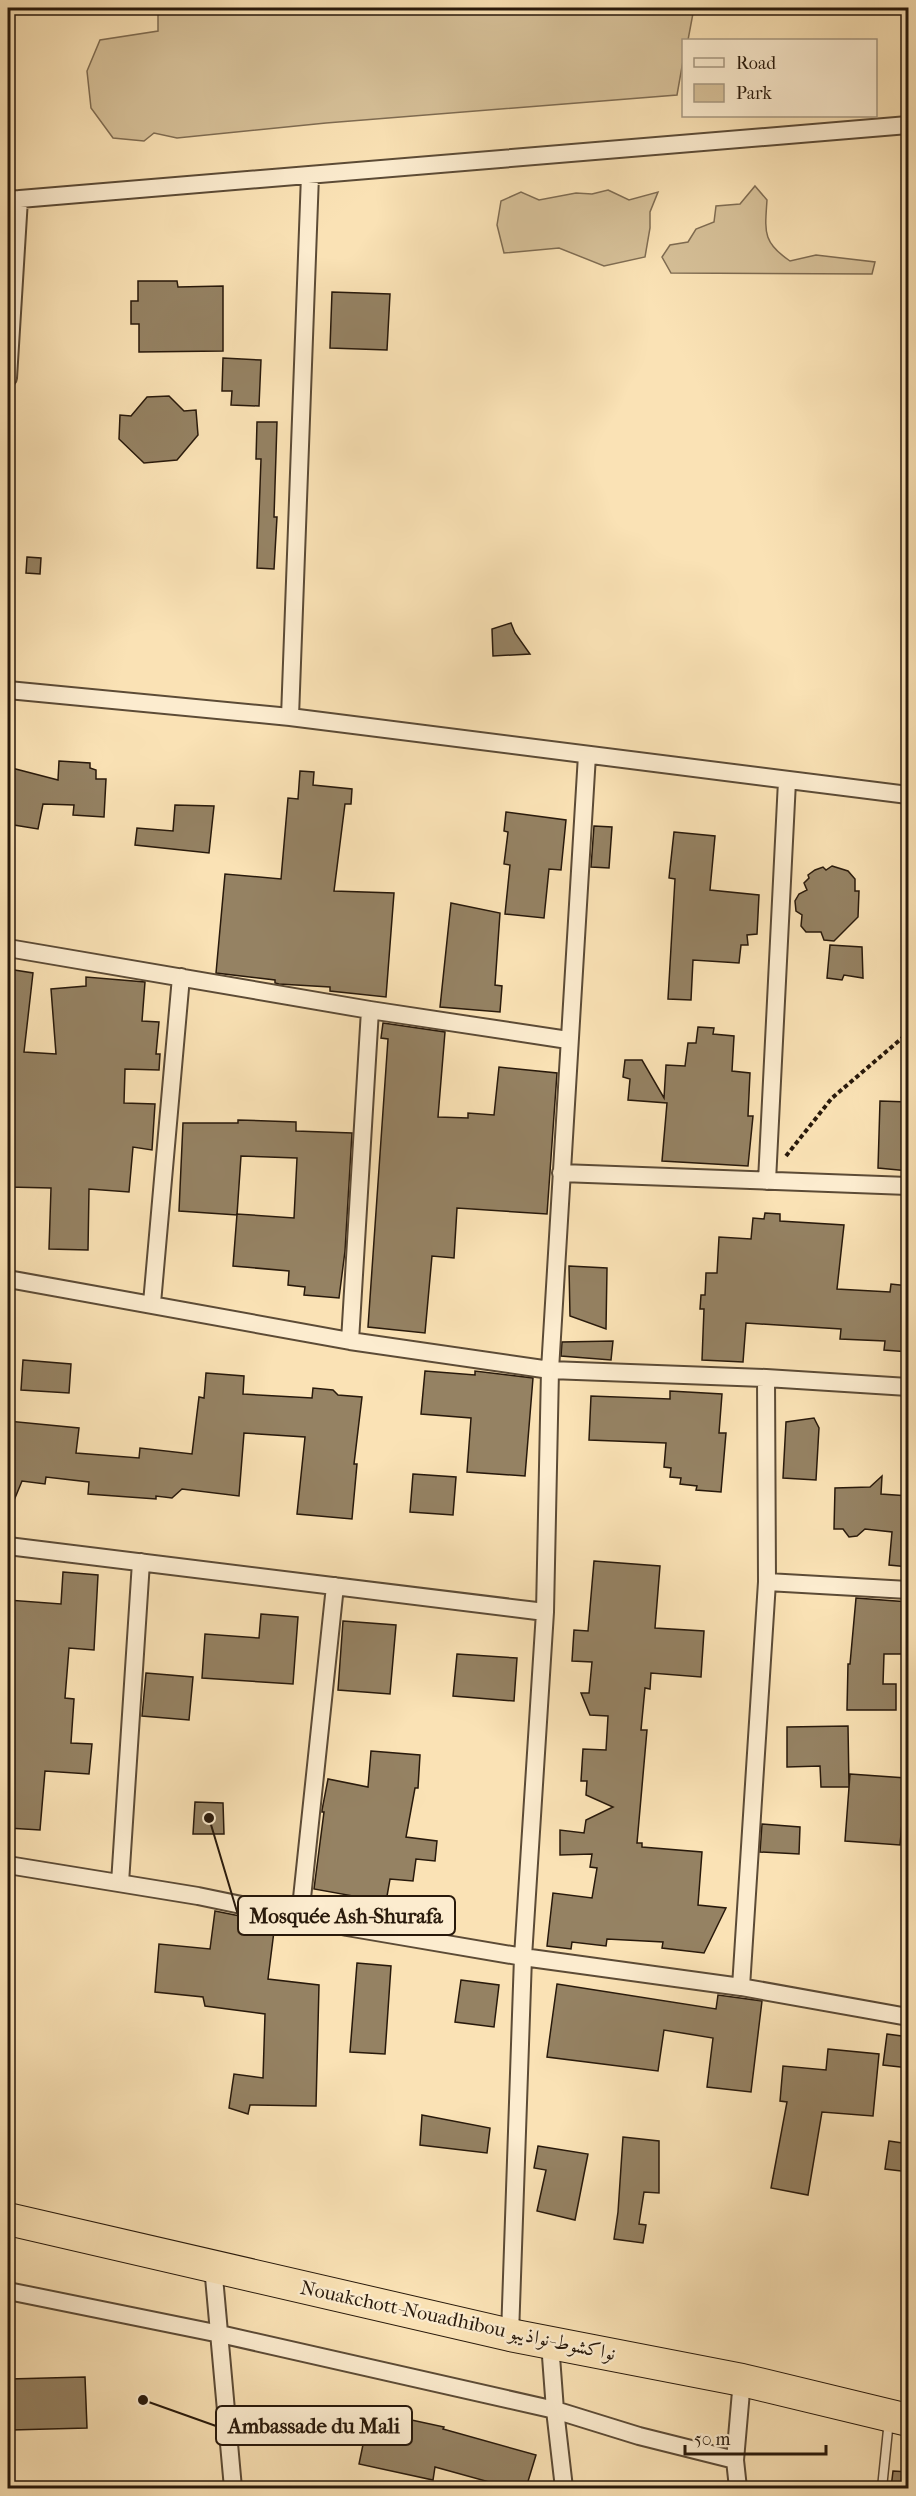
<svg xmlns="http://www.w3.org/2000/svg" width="916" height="2496" font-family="'IM FELL French Canon',Amiri,serif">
<rect width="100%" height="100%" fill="#fae2b5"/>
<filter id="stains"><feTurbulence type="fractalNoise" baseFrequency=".00333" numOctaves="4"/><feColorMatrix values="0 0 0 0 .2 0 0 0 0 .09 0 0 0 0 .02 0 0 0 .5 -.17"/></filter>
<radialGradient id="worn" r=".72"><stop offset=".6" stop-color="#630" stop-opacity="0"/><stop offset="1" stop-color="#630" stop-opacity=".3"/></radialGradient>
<path fill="#d6c098" stroke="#7f6c52" stroke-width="1.5" d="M158 8H694L688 40H684L683 61 677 95 326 123 177 138 154 133 144 141 113 138 91 108 87 71 100 40 158 31Z
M755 186 767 200C765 231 762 242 790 261L816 255 875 262 872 274 671 273 662 257 670 245 688 242 696 229 714 222 716 206 740 204Z
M608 190 629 200 658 192 650 212V228L645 257 604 266 559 248 504 253 497 225 501 201 521 192 539 200 576 193 592 194Z"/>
<path fill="#958263" stroke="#28190b" stroke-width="1.5" d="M138 281H177L178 287 223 286V351L139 352V324H131V301H138Z
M332 292 390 294 387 350 330 348Z
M223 358 261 360 259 406 231 405 232 391H222Z
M169 396 184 411 196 410 198 435 177 460 144 463 119 439 120 415 131 416 147 397Z
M257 422H277L274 517H277L274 569 257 568 261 459H256Z
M27 557 41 558 40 574 26 573Z
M511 623 515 633 530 654 493 656 492 629Z
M59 761 90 763V768L96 770V779H106L104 817 73 815 74 805 43 804 38 829 8 824V767L58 780Z
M300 771 314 772 313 785 352 789 351 804H345L334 891 394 893 386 997 330 991V987L279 984 275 983V980L216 973 225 874 281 879 288 798 298 799Z
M175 805 214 806 209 853 135 845 137 828 173 831Z
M506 812 566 820 561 870 549 869 544 918 505 914 510 865 504 864 508 832 504 831Z
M594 826 612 827 609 868 591 867Z
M674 832 715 836 710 890 759 895 757 934 747 935 748 945H741L739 963 693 960 691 1000 668 999 675 879 669 878Z
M832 866 848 871 855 879V891H859L858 917 834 941 824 940 821 932H806L801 926 802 915 796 911 795 901 799 894 807 890 804 883 809 878 808 875 815 870 823 867 826 870Z
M451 903 500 913 495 985 502 986 500 1012 440 1007Z
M830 945 862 947 863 978 844 975 842 980 827 978Z
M8 969 33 973 24 1052 56 1054 51 989 86 986V977L145 982 142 1021 159 1022 156 1054H160L159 1070 125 1069 124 1103 155 1104 152 1150 133 1147 129 1192 89 1189 88 1250 49 1249 51 1188 8 1187Z
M383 1023 445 1032 438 1117 468 1118V1113L494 1115 499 1067 557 1073 547 1214 457 1208 454 1258 432 1256 425 1333 368 1327 388 1039 381 1038Z
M698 1027 714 1028 713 1034 734 1036 732 1071 750 1073 748 1116H753L748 1166 662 1161 667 1103 628 1100 630 1079 623 1077 625 1060H642L664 1098 666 1065 685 1066 688 1043H696Z
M880 1101 909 1102V1171L878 1168Z
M238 1120 296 1122V1131L352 1133 345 1251 339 1298 304 1295 305 1287 288 1285 289 1271 233 1266 237 1214 294 1218 297 1158 241 1156 237 1215 179 1211 183 1123H238Z
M765 1213 780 1214V1221L844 1225 837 1289 890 1292 891 1284 909 1286V1352L884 1350 885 1341 840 1339 841 1329 746 1323 743 1362 702 1360 704 1309H700L701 1295H705L706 1273H717L719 1237 751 1239 753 1218 764 1219Z
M569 1266 607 1268 606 1329 570 1316Z
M613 1341 611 1360 561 1356 562 1342Z
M23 1360 71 1364 69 1393 21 1390Z
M425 1371 475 1375V1371L533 1378 525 1476 467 1472 471 1418 421 1414Z
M206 1373 244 1376 243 1394 312 1398 313 1388 333 1390 338 1395 362 1397 354 1464H357L352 1519 297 1514 305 1437 244 1433 239 1496 182 1489 172 1498 156 1496V1499L88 1494 89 1482 46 1477 45 1484 22 1481 8 1515V1421L79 1428 76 1453 139 1458 140 1448 192 1454 199 1397 204 1398Z
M670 1391 722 1394 719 1433H726L721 1492 696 1490 697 1486 680 1484 681 1478 670 1477 671 1468 664 1467 666 1443 589 1440 591 1396 670 1399Z
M814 1418 819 1428 816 1480 783 1478 786 1422Z
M413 1474 456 1477 453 1515 410 1512Z
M882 1476 881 1494 909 1496V1567L889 1565 892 1532 865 1529 857 1536 849 1537 843 1529H834L835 1488 870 1487Z
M594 1561 660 1566 655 1628 704 1631 701 1677 651 1673 650 1689 645 1688 641 1730H647L637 1843H642V1847L702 1852 698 1905 726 1908 704 1953 662 1948 663 1942 607 1939 606 1946 572 1942 571 1949 547 1946 553 1893 592 1898 597 1868 590 1867 592 1854 560 1855V1830L584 1833 586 1820 613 1807 586 1795 587 1781H581L583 1749 606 1750 608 1716 590 1715 581 1693H589L592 1662 572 1661 574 1630 588 1631Z
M63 1572 98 1575 94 1650 69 1648 65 1698 74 1699 71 1743 92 1744 89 1774 45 1771 40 1830 8 1828V1600L61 1604Z
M856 1598 909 1602V1654H884L883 1684H896V1710H847L848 1664H850Z
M261 1614 298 1617 293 1684 202 1678 205 1634 259 1638Z
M343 1621 396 1625 390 1694 338 1690Z
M457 1654 517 1658 514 1701 453 1696Z
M146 1673 193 1677 189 1720 142 1716Z
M848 1726 849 1787H821L820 1766 787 1767V1727Z
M371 1751 420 1755 418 1788H415L406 1837 437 1841 435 1861 416 1859 413 1881 390 1879 386 1902 314 1889 324 1812H322V1810L328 1779 368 1787Z
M850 1774 906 1778 900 1845 845 1841Z
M195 1802 223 1803 224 1834H193Z
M762 1824 800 1827 799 1854 760 1852Z
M215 1911 275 1923 268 1979 319 1985 316 2106 250 2105 248 2114 229 2108 234 2074 263 2078 265 2014 205 2006 203 1997 155 1992 159 1944 210 1949Z
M357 1963 391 1966 385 2054 350 2052Z
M461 1980 499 1985 494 2027 455 2022Z
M557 1984 716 2009 718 1995 762 2001 751 2092 707 2087 713 2038 664 2030 658 2071 547 2057Z
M887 2034 909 2037V2068L883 2065Z
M828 2049 879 2054 873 2116 822 2112 808 2195 771 2188 787 2102 780 2101 783 2066 826 2070Z
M422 2115 490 2128 487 2153 420 2145Z
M623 2137 659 2141V2193L644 2192 639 2224 646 2225 643 2243 614 2239 618 2212Z
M889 2141 909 2144V2172L885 2169Z
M538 2146 588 2154 575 2220 537 2211 546 2170 534 2168Z
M85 2377 87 2428 11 2430 9 2379Z
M370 2411 444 2427 443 2429 536 2455 526 2488H511L435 2467 433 2480 359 2464Z
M893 2471 909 2472V2488H891Z"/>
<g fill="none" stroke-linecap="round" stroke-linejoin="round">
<g stroke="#5c4b36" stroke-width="11">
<path id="lane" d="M882 2488 889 2420"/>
</g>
<g stroke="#5c4b36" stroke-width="20">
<path id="street" d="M8 200 908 125
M8 378 19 199
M8 690 290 717 908 795
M290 717 310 175
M8 948 370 1010 568 1040
M561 1173 908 1186
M767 1181 787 781
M8 1279 350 1341 550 1370 766 1378 908 1387
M152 1303 181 977
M350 1341 370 1010
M8 1546 545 1612
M767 1582 908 1590
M8 1865 198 1896 347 1927 523 1957 741 1987 908 2017
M120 1883 141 1562
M300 1917 335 1586
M741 1987 767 1582 766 1378
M213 2266 233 2488
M8 2291 220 2334 555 2410 639 2436 735 2460
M510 2335 523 1957 545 1612 550 1370 587 755
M550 2343 555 2410 564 2488
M738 2488 735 2460 742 2380"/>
</g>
<g stroke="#28190b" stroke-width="34">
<path id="highway" d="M8 2219 510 2335 742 2380 908 2420"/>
</g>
<path stroke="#28190b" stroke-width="4" stroke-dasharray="4.5 3" stroke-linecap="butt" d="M786 1156 832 1098 908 1033"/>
<use href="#lane" stroke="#fceccf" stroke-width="8"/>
<use href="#street" stroke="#fceccf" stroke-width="16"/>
<use href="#highway" stroke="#fae2b5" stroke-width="32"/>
</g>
<g text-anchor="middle" stroke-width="4.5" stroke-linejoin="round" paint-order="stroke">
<g font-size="20" fill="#28190b" stroke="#fceccf">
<text transform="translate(458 2320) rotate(12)" y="7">Nouakchott-Nouadhibou نواكشوط-نواذيبو</text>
</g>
</g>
<path fill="none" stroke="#28190b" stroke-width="2" d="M209 1818L238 1915M143 2400L216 2426"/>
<g fill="#28190b" stroke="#fceccf" stroke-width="2">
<circle cx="209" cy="1818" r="6"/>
<circle cx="143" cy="2400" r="6"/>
</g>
<g fill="#fceccf" stroke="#28190b" stroke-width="2">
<rect x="238" y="1896" width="217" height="39" rx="6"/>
<rect x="216" y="2406" width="196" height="39" rx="6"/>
</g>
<g font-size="21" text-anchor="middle" font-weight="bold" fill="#28190b">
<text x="346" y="1923">Mosquée Ash-Shurafa</text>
<text x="314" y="2433">Ambassade du Mali</text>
</g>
<rect width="916" height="2496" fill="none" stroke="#fae2b5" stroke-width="30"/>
<rect x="9" y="9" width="898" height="2478" fill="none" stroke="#28190b" stroke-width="3"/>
<rect x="15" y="15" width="886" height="2466" fill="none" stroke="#28190b" stroke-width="1.5"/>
<rect x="682" y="39" width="195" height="78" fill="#fceccf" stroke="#a79881" stroke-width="1.5"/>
<rect x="694" y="58" width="30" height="9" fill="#fceccf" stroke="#a79881" stroke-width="1.5"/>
<text x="736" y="69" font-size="18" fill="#28190b">Road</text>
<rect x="694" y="84" width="30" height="18" fill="#d6c098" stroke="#a79881" stroke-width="1.5"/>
<text x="736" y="99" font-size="18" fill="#28190b">Park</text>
<path d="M685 2445v9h141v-9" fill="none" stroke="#28190b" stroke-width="3"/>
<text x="694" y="2445" font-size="18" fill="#28190b" stroke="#fceccf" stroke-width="4.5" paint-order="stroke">50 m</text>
<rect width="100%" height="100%" filter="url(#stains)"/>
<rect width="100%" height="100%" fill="url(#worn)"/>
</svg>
